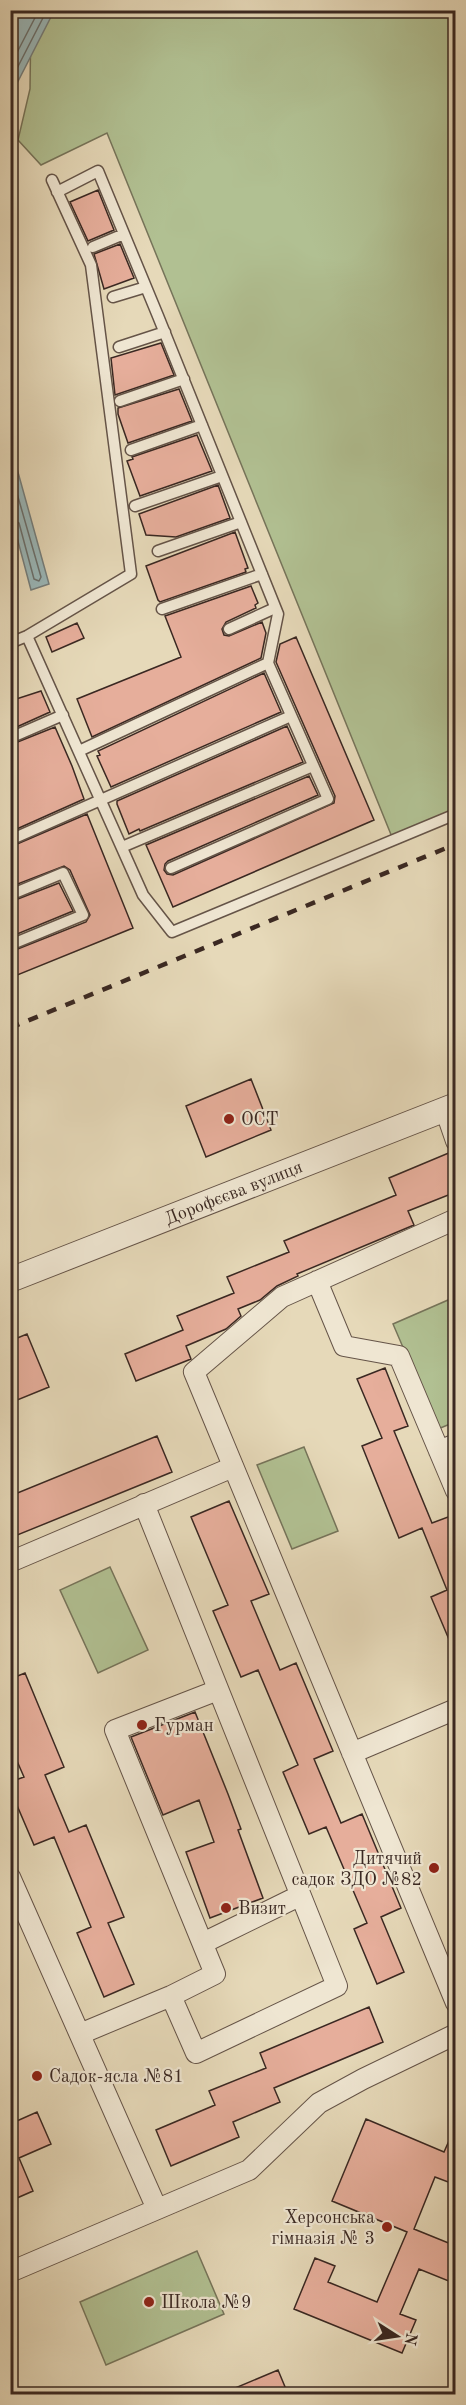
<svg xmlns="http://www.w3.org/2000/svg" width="466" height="2405" font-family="'Old Standard TT',serif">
<rect width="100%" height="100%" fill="#e6d9b9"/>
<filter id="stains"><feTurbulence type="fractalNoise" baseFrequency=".00333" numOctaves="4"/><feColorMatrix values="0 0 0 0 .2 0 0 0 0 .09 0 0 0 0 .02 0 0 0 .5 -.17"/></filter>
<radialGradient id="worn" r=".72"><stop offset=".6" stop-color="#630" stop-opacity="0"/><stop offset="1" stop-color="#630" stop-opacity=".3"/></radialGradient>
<path fill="#b1c092" stroke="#76745a" stroke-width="1.5" d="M31 11H455V815L394 842 107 133 41 165 18 140 30 89Z
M455 1297V1422L438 1429 393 1324Z
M304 1447 338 1531 292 1549 257 1465Z
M110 1567 148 1650 98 1673 60 1590Z
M197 2251 224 2314 106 2365 80 2302Z"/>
<path fill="#9ab8ba" stroke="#747e7d" stroke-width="1.5" d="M11 10 54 11 11 95 10 11Z
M11 447 49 584 31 590 11 515Z"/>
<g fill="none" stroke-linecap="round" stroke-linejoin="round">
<path stroke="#6a706e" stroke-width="1.5" d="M10 66 39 10
M10 82 47 10
M10 469 41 577 39 581 34 579 19 523 10 519"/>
</g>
<path fill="#e6ae9b" stroke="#3a2822" stroke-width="1.5" d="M98 190 114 230 88 241 70 202Z
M120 244 134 278 104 289 94 254Z
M161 343 174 375 115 395 111 358Z
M179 389 192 421 128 443 118 414V408Z
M197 435 212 471 140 496 127 461 133 459 132 457Z
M218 485 230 518 176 537 146 535 139 514Z
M235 532 248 568 245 569 246 572 160 602 158 600 146 566Z
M251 586 258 603 255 605 256 608 226 622 222 629 224 635 229 636 262 622 266 633 261 658 92 737 77 699 181 657 165 616Z
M77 623 84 638 52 652 46 637Z
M296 637 374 820 173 907 146 845 309 776 318 795 168 861 165 864 164 870 167 874 173 875 334 803 335 796 276 662 280 644Z
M264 673 281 712 111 787 97 756 100 755 98 751Z
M41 691 50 712 10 730V701Z
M287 726 303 762 140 831 139 829 129 834 117 804V801Z
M55 727 72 766 84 799 10 832V745Z
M87 814 133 928 10 978V952L86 922 90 915 70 870 64 866 10 887V847Z
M59 883 73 911 10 937V902Z
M251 1079 271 1130 206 1157 186 1106Z
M451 1152 456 1164V1192L408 1211 414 1225 297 1274 298 1276 277 1286 260 1300 238 1309 241 1316 226 1329 186 1346 191 1359 136 1381 125 1354 183 1330 177 1316 234 1293 227 1277 289 1252 284 1241 396 1195 389 1178Z
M27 1334 49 1387 10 1403V1341Z
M385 1368 408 1426 394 1431 432 1523 456 1514V1656L431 1597 447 1590 422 1528 399 1538 362 1446 382 1438 357 1379Z
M157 1436 172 1472 10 1538V1496Z
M229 1501 269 1594 251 1601 280 1670 296 1663 333 1751 314 1759 341 1823 362 1814 401 1908 381 1917 404 1972 377 1984 354 1929 367 1923 326 1827 309 1834 283 1772 298 1765 258 1670 241 1677 213 1611 228 1605 191 1517Z
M25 1673 64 1767 45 1775 69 1832 86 1825 124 1917 108 1923 134 1984 104 1997 77 1933 91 1927 54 1837 34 1845 10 1789V1782L24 1777 10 1745V1679Z
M195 1712 228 1794 241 1829 238 1830 263 1898 210 1918 186 1852 214 1842 199 1800 163 1815 131 1737Z
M369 2007 383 2042 274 2088 280 2102 233 2122 239 2137 171 2166 156 2130 215 2105 209 2091 266 2068 260 2053Z
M37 2112 51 2144 19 2158 33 2191 10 2201V2124Z
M366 2119 444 2152 456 2125V2185L435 2177 414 2229 456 2246V2284L419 2269 400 2314 416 2320 402 2353 294 2309 315 2258 335 2266 328 2282 377 2302 407 2232 332 2201Z
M278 2370 288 2394H221Z"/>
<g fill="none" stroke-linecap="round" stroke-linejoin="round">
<g stroke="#655448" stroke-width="13">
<path id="service" d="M57 192 98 171 158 316 278 614 268 663 79 751
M93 247 124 234
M113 297 146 287
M119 347 165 332
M120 401 184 379
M131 450 202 425
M135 506 222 476
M158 551 241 522
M162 609 262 574
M229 629 275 608
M27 636 143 895 172 932 456 814
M10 643 27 636 131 574 91 265 52 180
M10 738 63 715
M10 840 291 716
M122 847 313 766
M171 868 328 799 268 663
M10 895 63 873 83 915 10 945"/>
</g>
<g stroke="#655448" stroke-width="22">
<path id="minor" d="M445 1109 456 1141
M456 1219 282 1297 194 1372 456 2003
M317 1281 344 1346 399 1356 456 1491
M439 1451 456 1444
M144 1504 337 1986 196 2053 171 1996
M10 1562 233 1467
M352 1753 456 1709
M10 1877 157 2209
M203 1943 299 1896
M80 2034 171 1996 215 1974 115 1730 218 1690
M10 2272 249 2170 319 2103 363 2079 456 2034"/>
</g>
<g stroke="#655448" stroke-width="26">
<g id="tertiary">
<path id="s1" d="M10 1280 456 1105"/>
</g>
</g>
<use href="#service" stroke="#efe6d2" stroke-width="10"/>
<use href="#minor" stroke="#efe6d2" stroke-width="20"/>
<use href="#tertiary" stroke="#efe6d2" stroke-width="24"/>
<path stroke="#3a2822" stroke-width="4.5" stroke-dasharray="10 10" stroke-linecap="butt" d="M10 1028 456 844"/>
</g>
<g fill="#8f2418" stroke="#efe6d2" stroke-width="2">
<circle cx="229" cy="1119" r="6"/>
<circle cx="142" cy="1725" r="6"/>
<circle cx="434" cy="1868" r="6"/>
<circle cx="226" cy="1908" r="6"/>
<circle cx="37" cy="2076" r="6"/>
<circle cx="387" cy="2227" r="6"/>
<circle cx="149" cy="2302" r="6"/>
</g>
<g text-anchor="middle" stroke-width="4.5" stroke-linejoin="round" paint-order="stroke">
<g font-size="18" fill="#3a2822" stroke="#efe6d2" text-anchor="start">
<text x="241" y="1125">ОСТ</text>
<text x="154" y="1731">Гурман</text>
<text x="422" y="1864" text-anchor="end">Дитячий<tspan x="422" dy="21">садок ЗДО №82</tspan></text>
<text x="238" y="1914">Визит</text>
<text x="49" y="2082">Садок-ясла №81</text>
<text x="375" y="2223" text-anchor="end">Херсонська<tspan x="375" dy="21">гімназія № 3</tspan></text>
<text x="161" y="2308">Школа №9</text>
</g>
<g font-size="18" fill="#3a2822" stroke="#efe6d2">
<text dy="6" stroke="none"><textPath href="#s1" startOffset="240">Дорофєєва вулиця</textPath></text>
</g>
</g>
<rect width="466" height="2405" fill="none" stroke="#e6d9b9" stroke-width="36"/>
<rect x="12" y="12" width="442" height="2381" fill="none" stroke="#3a2822" stroke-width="3"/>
<rect x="18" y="18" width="430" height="2369" fill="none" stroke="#3a2822" stroke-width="1.5"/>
<g transform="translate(397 2336) rotate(102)" stroke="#efe6d2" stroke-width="4.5" paint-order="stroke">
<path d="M0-4.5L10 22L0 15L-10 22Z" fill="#3a2822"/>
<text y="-9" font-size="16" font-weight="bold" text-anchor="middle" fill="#3a2822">N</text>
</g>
<rect width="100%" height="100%" filter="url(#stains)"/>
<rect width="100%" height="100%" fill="url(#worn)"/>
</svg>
